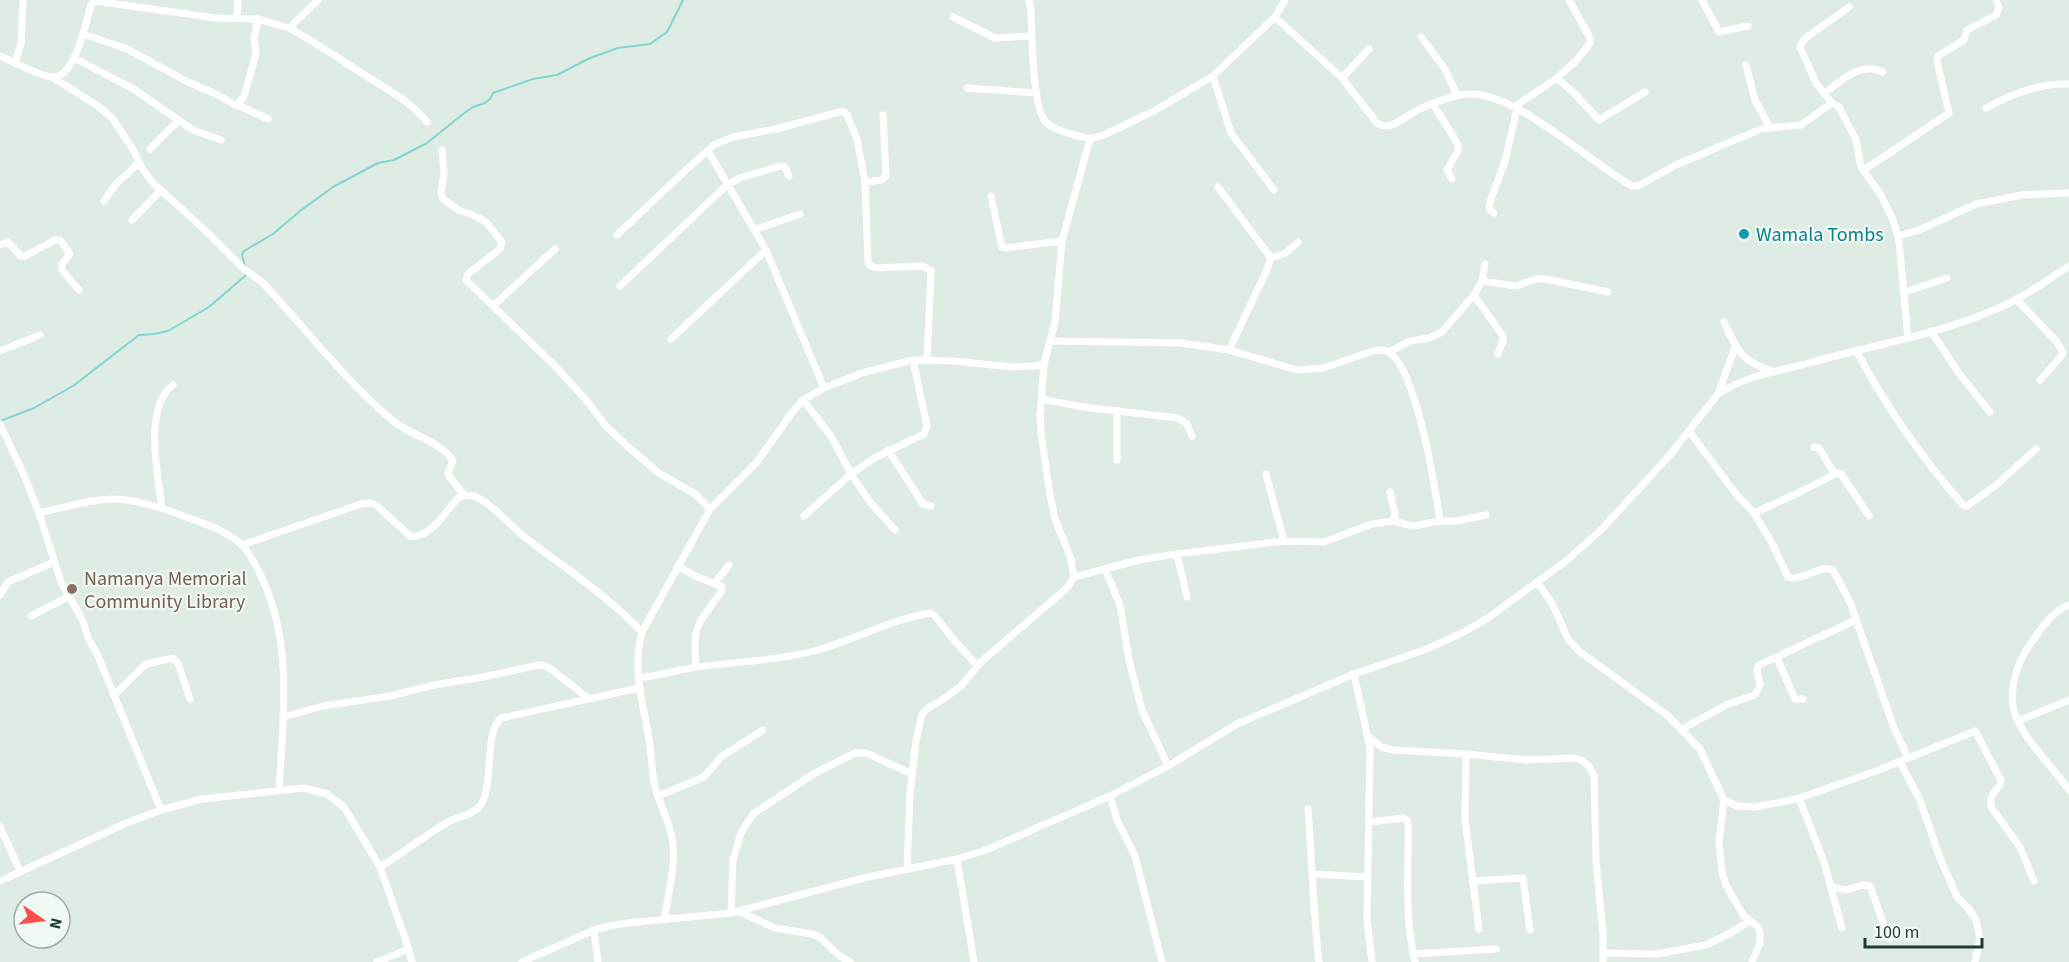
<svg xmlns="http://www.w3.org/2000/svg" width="2069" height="962" font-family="'Source Sans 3',sans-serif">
<rect width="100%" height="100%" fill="#dfece3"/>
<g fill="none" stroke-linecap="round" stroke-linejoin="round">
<path stroke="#81d6d0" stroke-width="2" d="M245 266 242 255 244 251 273 234 300 211 333 187 378 163 394 160 427 143 463 114 473 107 485 103 490 99 493 93 533 79 557 75 590 58 618 48 650 44 667 32 683 0
M0 421 34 408 73 386 139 335 154 334 168 331 209 307 245 276 247 272"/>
<path stroke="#fff" stroke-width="7" d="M1029 0 1031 10C1032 33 1032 108 1046 122 1055 132 1077 135 1090 139
M1702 0 1719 32 1748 26
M1849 7 1804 39 1800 47 1816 83 1832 103 1839 107 1856 140 1861 167 1881 195 1893 220 1899 241 1908 338
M953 17 995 38 1032 36
M1275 17 1342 78 1377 123C1380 125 1382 126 1386 126 1396 126 1409 114 1418 110 1433 103 1454 94 1471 94 1518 94 1589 162 1632 186H1638L1676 165 1761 129 1801 125 1832 103
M237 18 238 0
M289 28C317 43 342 61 368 77 390 91 411 102 427 122
M83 34 127 49 188 82 216 94 237 106 244 96 254 61 256 52 254 39 258 19
M1421 37 1445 69 1457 95
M0 56C15 62 38 76 53 77 75 78 86 22 91 5L95 1 216 18 258 19 289 28 318 0
M74 58 132 88 193 130 221 140
M15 62 21 44 23 0
M1746 65 1755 100 1770 128
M1213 76 1231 133 1274 190
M52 77 98 106 113 119 134 151 142 168 153 183 207 232 244 269 262 282C305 328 344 379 392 420 410 436 440 440 453 461L448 473 449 476 464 495
M1342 78 1369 49
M1557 78 1577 60 1590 43V38L1569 0
M967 88 1037 93
M1824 94C1840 81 1861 61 1883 72
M1433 104 1458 144V151L1447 170 1452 179
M238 105 268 119
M1514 107 1557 78 1574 93 1599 120 1645 92
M1986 108C2011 94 2040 83 2069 84
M150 149 178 121
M442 150 444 173 441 192 443 199 458 210 473 215 486 222 502 242 500 249 468 274 466 280 554 365 587 401 605 425 627 446 659 473 695 494 710 509
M708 151 766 250 824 388
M1864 170 1949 113 1937 61 1938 56 1964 40 1967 30 1996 15 1999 8 1996 0
M865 182 881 180 886 176 883 115
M1218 187 1271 258 1267 270 1229 350
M991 196 1002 247 1006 248 1062 241
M104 201 116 184 139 163
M1494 213 1490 210 1489 205 1505 161 1517 109
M132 220 161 190
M754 230 800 214
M617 235 687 169 714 145 733 137 780 128 843 111 847 115 857 139 865 182 868 263 870 266 877 268 923 266 931 271 927 359
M1898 236 1919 230 1976 204 2022 195 2069 193
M0 245 8 242 21 256H25L55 240H60L70 254 62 264V270L79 290
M1271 258 1286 253 1298 242
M1482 281 1516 286 1536 279H1546L1608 292
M620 286 728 184 740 178 780 166 785 167 789 176
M1905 292 1947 278
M1474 295 1503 336V341L1498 354
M2016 299 2056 341 2063 352 2062 355 2040 380
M493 306 555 249
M1724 322C1738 352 1741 361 1774 372
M1931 331 1958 372 1990 412
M671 339 766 250
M1052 341 1181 343 1229 350 1297 370 1323 368 1376 350C1381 350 1386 350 1390 353 1417 373 1435 486 1440 521H1457L1486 515
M1856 350C1886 407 1921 457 1963 505L1967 506 1995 486 2036 449
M0 351 40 335
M1389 352 1411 341 1429 338 1442 332 1474 295 1482 281 1485 264
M1718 394 1735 347
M1041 399 1083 407 1178 418 1187 424 1192 436
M803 400 831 436 851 474 870 502 895 530
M1117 410V460
M0 424 24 475 39 513 61 582 83 621 88 638 98 656 161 810
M1689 431 1736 494 1754 513 1772 543 1788 577C1803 582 1819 564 1833 570L1850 602 1894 728 1908 758
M1814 447 1819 448 1834 473
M888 450 923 504 931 506
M1266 474 1284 541
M162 508C158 476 143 407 173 385
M39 513C63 508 90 499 115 499 140 500 166 509 189 518 208 525 227 531 242 545 251 555 257 567 263 580 293 647 283 719 279 790
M1754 513 1796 494 1837 473 1841 474 1869 516
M804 516 851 474 876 457 924 434 927 426 913 360
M1393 521 1413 526 1440 521
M242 545 361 504 370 503 376 505 410 536C429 540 447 510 458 498 466 494 473 494 480 499 497 509 511 526 526 538 566 569 607 595 642 632
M1177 554 1187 597
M678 566 695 576 722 587 721 592C696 627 693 624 696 667
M1105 569 1120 605 1129 660 1142 710 1168 766
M1074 577 1139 560 1177 554 1284 541 1324 542 1372 524 1393 521 1395 515 1390 492
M1537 582 1552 603 1568 639 1580 652 1667 715 1700 749 1724 800 1719 842 1722 872 1726 885 1743 915 1758 927 1760 932V943L1752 962
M715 583 729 565
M0 595 8 582 54 562
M2069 605C2053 611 2043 626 2033 640 2018 660 2007 689 2015 714 2024 740 2053 767 2069 790
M31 616 70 596
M1777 658 1795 699H1803
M1354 674 1370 748 1367 920 1372 962
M638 678C658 676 677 670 697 667 741 661 781 661 825 648 860 637 893 619 930 613L935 616 953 639 978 666
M114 695 146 664 173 658 178 663 190 699
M283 717 323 706 390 696 434 685 483 677 539 665 546 666 552 670 588 698
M2018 721 2069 700
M1682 729 1728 704 1755 695 1760 685 1757 670 1759 665 1856 620
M1367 735 1381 747 1393 750 1466 754 1465 819 1479 929
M1466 754 1526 760 1574 758 1581 760 1589 766 1594 776 1596 861 1603 933V962
M1900 762 1920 800 1940 858 1957 897 1969 909 1976 920 1980 939 1975 962
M658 796 704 777 721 757 763 730
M1110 796 1117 820 1135 856 1162 962
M1799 798 1824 862 1842 928
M1724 800 1737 806 1755 807 1797 799 1876 771 1975 731 2001 780 2000 785 1991 797V807L2020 847 2034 881
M1308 809C1312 860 1313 911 1319 962
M1370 822 1403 818 1407 820 1408 824C1409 870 1404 917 1415 962
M0 827 20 871
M957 859 974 962
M380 867C404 853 426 834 450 821 460 816 476 814 482 803 494 779 484 734 501 718L639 688
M907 869 910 794 916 741 922 714 928 708 942 700 960 687 982 661 1067 588 1074 577 1071 559 1055 519 1050 495 1041 433 1040 416 1044 364 1055 322 1062 241 1090 139 1104 135 1154 111 1213 76 1275 17 1285 0
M1313 874 1367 877
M0 881 124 824 161 810 202 799 304 788 327 794 344 807 380 867 405 938 412 962
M1472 881 1523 878 1530 930
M1831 886 1845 890 1863 885 1870 886 1889 939
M738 911 775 928 812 934 821 938 838 955 850 962
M731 913 733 860 741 833 753 814 815 773 855 753H866L912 774
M664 920C668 896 677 863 672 838 669 820 659 804 655 786 651 771 652 755 649 740 643 701 632 671 642 632L710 509 757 462 791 414 803 400 824 388 862 373 913 360 953 361 1012 367 1035 366 1044 364
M594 930 598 962
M1603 953 1657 954 1706 945 1727 935 1750 921
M1413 954 1496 949
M377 962 409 949
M522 962 594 930 609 926 628 923 731 913 864 878 957 859 986 850 1110 796 1168 766 1237 724 1354 674 1427 649 1462 633 1488 618 1566 561 1601 530 1669 456 1718 394C1746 375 1781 371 1813 362 1873 345 1936 335 1994 310 2021 299 2045 282 2069 266"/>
</g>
<circle fill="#0f9aa8" stroke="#f0f8f2" stroke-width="2" cx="1744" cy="234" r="6"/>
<circle fill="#8d6e63" stroke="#f0f8f2" stroke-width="2" cx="72" cy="589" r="6"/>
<g text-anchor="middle" stroke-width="4.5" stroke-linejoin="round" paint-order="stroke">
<g font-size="20" fill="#0d838f" stroke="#f0f8f2" text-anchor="start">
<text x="1756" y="241">Wamala Tombs</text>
</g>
<g font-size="20" fill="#785e54" stroke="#f0f8f2" text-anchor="start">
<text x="84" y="585">Namanya Memorial<tspan x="84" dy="23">Community Library</tspan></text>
</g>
</g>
<g transform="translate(42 920) rotate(104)"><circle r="28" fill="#f0f8f2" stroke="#9cada4" stroke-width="1.5"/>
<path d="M0-4.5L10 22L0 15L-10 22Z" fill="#fe4e4a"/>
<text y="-9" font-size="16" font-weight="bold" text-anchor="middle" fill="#1e3d2e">N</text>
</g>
<path d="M1865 938v9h117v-9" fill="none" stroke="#1e3d2e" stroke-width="3"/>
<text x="1874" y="938" font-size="18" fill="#1e3d2e" stroke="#f0f8f2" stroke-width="4.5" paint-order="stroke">100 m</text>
</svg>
